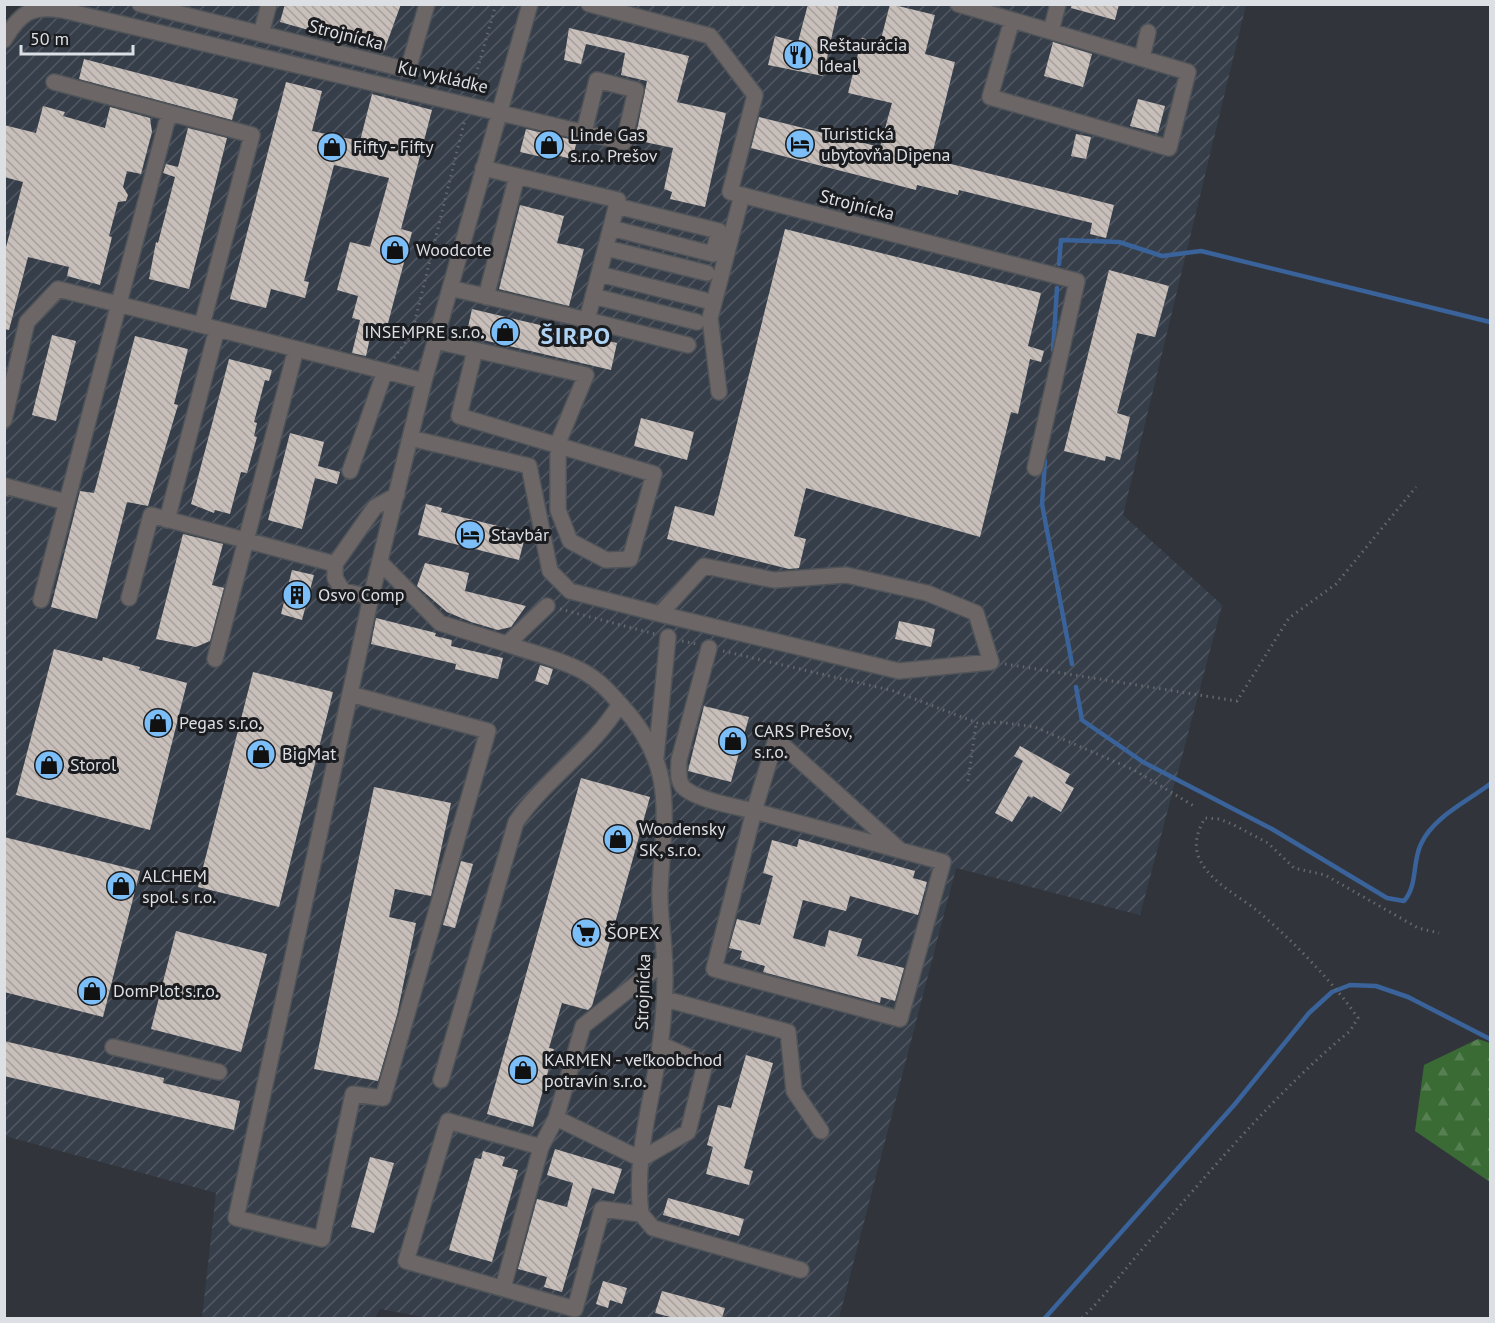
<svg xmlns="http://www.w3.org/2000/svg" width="1495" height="1323" font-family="'PT Sans',sans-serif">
<defs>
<pattern id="industrial-furrows" width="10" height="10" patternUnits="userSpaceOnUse" patternTransform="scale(1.5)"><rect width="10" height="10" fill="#363e49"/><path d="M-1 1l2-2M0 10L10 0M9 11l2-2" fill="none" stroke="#525963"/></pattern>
<pattern id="forest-firs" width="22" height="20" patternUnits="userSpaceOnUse" patternTransform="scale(1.5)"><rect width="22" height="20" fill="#3a6b34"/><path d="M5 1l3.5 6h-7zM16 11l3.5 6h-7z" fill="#568051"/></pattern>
<pattern id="building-back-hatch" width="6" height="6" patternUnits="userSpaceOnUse" patternTransform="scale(1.5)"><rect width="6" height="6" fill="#c8bfba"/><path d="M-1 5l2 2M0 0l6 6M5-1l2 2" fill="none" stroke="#a6a09c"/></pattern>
</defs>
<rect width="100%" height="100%" fill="#31353b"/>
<path fill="url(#industrial-furrows)" d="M26 5H1246L1123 515 1222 605 1140 915 956 868 839 1318H428L380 1309 375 1318H202L216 1193 5 1136 4 42Z"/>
<path fill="url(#forest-firs)" d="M1478 1039 1490 1043V1182L1415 1131 1424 1065Z"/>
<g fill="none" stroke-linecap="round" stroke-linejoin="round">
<path stroke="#39639a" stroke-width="4.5" d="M1059 264 1061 240 1119 242 1162 256 1201 251 1490 322
M1053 350 1057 288
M1045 461 1042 504 1072 664
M1076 687 1082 720 1143 762 1272 829 1387 898 1404 901C1418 885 1412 862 1421 844 1433 817 1468 801 1490 784
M1045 1318 1235 1104 1309 1013 1332 992 1350 985 1376 986 1408 997 1490 1039"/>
</g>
<path fill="url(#building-back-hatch)" d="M285 4H401L384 51 280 22Z
M808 4H839L823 76 768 65 775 36 798 42Z
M890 4 935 15 925 54 955 62 931 159 1114 205 1106 238 1090 234 1092 223 959 190 958 195 917 185 916 190 751 148 759 117 880 147 892 103 848 93 862 38 880 43Z
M1072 4H1119L1115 20 1071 8Z
M569 28 689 56 677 102 726 113 705 207 670 199 672 192 664 189 673 148 635 140 647 81 621 75 625 53 586 44 581 64 564 60Z
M1053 42 1092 54 1083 87 1044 76Z
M84 59 238 99 232 120 79 79Z
M286 82 322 91 312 131 360 141 372 94 432 110 401 229 412 232 387 327 373 324 366 356 352 353 360 320 352 318 358 296 337 290 350 242 370 247 389 178 334 165 304 281 309 282 305 298 271 289 266 308 230 299Z
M1138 99 1165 106 1158 133 1130 126Z
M43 106 65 112 63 116 105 128 110 107 150 118 152 132 141 174 127 171 123 187 128 195 126 201 118 202 109 236 112 237 100 285 67 276 69 267 28 257 9 330 4 329V255L23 182 4 177V125L36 133Z
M188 128 227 138 189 289 149 279 156 242 158 243 175 177 163 173 166 164 178 167Z
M526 129 577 141 572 159 559 156 551 159 520 152Z
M1076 134 1091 137 1086 159 1071 156Z
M520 205 564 216 557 243 584 249 569 306 499 289Z
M785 229 1041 293 1028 346 1044 351 1041 362 1030 359 1018 414 1011 412 980 537 806 488 794 536 806 539 799 568 789 569 667 539 675 506 714 516Z
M1109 270 1169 286 1155 337 1137 333 1117 413 1130 417 1120 460 1106 456 1105 461 1064 451Z
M472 309 617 343 611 370 466 336Z
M52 335 76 341 56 421 32 415Z
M135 336 188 349 174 404 178 405 148 506 127 502 97 619 51 607 80 491 94 493Z
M229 359 272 370 269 381 265 380 254 422 257 423 254 436 257 437 247 473 241 472 230 514 215 510 214 513 191 504Z
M641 418 694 432 687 460 634 446Z
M290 433 324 442 318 466 340 472 337 484 315 478 302 529 268 520Z
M426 504 442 508 441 512 526 533 519 560 418 535Z
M183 534 223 544 212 585 224 588 210 641 196 647 156 639Z
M425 563 469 573 465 591 526 606 511 627 498 630 471 622 447 612 417 586Z
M292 570 314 575 302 620 281 614Z
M376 618 436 633 435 636 452 640 451 646 503 658 498 679 455 669 456 664 371 644Z
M899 621 935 629 931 647 895 639Z
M54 649 102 661 103 657 140 667 139 670 187 683 150 830 16 795Z
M540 665 553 669 548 685 535 681Z
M253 672 333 692 279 907 198 887Z
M704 706 749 717 731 782 688 771Z
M1020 746 1070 774 1065 783 1074 788 1061 812 1033 796 1032 798 1028 796 1012 822 995 813 1023 761 1014 756Z
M581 778 650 797 592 1006 588 1010 562 1003 549 1048 554 1049 533 1127 487 1114Z
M374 787 451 803 431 896 395 889 389 917 416 923 397 1015 378 1081 314 1069Z
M4 837 140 871 103 1017 4 992Z
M799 839 915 871 913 878 927 882 918 915 850 896 846 911 803 900 793 938 825 947 829 930 862 939 857 956 904 968 895 1001 881 997 880 1003 763 972 765 966 740 959 742 951 729 948 737 919 760 925 773 876 763 873 772 840 797 847Z
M461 861 473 864 455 928 443 925Z
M176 931 267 954 241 1052 151 1029Z
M4 1041 164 1078 163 1083 240 1101 234 1130 4 1076Z
M746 1055 773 1063 744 1168 753 1171 749 1185 706 1174 713 1147 707 1145 718 1105 731 1108Z
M555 1149 622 1169 614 1194 592 1188 562 1292 544 1287 547 1277 518 1269 537 1199 567 1207 573 1183 547 1175Z
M483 1151 505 1157 502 1166 518 1170 492 1262 449 1250 475 1158 481 1159Z
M370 1157 394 1163 374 1233 351 1227Z
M668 1198 744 1219 739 1236 663 1215Z
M603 1281 627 1288 622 1304 610 1300 608 1308 596 1304Z
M662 1291 725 1308 722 1318H674L655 1313Z"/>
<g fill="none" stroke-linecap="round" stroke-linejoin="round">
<g stroke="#505459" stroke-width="18">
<path id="minor" d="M140 4 408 70 427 4
M589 4 710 36 755 95 730 192 1077 281 1035 468
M958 4 1188 72 1169 148 990 97 1012 20
M1051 31 1058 4
M261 34 269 4
M4 40C20 13 31 5 62 10L624 142 636 90 597 80 584 132
M1142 58 1148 32
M54 82 252 135 202 325
M611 228 713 254 719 231 616 206
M606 248 707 273
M599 274 704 300
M450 288 587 320 618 200 483 168
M593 296 697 322
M486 297 517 176
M587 320 688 345
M435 341 586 375 558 443V510L570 541 606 560 630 559 654 474 459 416 475 350
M719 392 710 318 742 195
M4 420 27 322 58 289 424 381
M410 438 529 466 550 571 570 591 660 614 899 671 991 662 976 613 927 593 846 575 774 580 704 566 660 614
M350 471 385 371
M4 489 5 486 66 502
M167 520 217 329
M380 562 440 623 507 644 547 606
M371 597 343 591 335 578V564L375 507 397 495
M129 598 151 515 335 564
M41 600 169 113
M507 644C532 653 561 659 584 672 599 680 610 693 621 705 677 766 664 814 660 888 659 910 663 930 664 952 666 978 665 1003 662 1029 656 1091 633 1151 641 1214L653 1228 801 1270
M709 648 679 760C679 769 677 780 683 787 697 801 741 807 761 813 822 829 882 845 943 862L900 1019 714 969 754 811 776 739 900 850
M215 659 296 349
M350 694 488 731 383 1098 353 1094 322 1239 236 1218 371 597 424 381 530 4
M656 757 668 637
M665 999 788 1032 794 1091 821 1131
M660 1044 705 1064 688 1132 641 1159 556 1118 583 1026 665 961
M113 1047 219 1072
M441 1080 516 822C546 778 592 750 620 704
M556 1118 541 1147 448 1121 406 1261 575 1309 602 1209 641 1214
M503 1288 541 1147"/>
</g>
<path stroke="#65696e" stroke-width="3" stroke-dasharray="1.5 4.5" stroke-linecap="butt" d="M471 92 496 4
M394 358 412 333 465 119
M560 609 655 634
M682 641 696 644
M723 651 894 691 980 724 998 722 1035 727 1134 770 1194 806
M1005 664 1237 701 1289 618 1336 584 1416 487
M968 781 976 724
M1082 1318C1107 1294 1127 1266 1151 1239 1212 1169 1278 1090 1350 1031L1358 1018C1333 982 1293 941 1260 913 1240 896 1210 883 1199 858 1193 844 1198 830 1205 818L1219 819 1232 824 1268 843 1294 868 1325 875 1418 928 1439 933"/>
<use href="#minor" stroke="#6c6766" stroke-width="15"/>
</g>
<defs>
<g id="restaurant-disc" transform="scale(1.5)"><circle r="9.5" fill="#7bbef8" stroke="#1a1c1f"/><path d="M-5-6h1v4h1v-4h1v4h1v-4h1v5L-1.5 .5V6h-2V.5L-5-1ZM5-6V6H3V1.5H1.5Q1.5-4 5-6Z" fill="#111"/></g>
<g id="hotel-disc" transform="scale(1.5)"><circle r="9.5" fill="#7bbef8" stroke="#1a1c1f"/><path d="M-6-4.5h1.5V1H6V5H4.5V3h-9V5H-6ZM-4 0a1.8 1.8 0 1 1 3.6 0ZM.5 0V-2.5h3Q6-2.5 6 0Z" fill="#111"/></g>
<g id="shop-disc" transform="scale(1.5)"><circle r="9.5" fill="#7bbef8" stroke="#1a1c1f"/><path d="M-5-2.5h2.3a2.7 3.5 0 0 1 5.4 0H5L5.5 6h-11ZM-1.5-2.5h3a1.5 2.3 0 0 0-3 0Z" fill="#111"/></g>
<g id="building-disc" transform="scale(1.5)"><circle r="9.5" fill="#7bbef8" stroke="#1a1c1f"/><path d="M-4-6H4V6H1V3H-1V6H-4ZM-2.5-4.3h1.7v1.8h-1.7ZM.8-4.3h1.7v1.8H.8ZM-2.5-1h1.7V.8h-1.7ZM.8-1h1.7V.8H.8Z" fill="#111"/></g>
<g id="supermarket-disc" transform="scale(1.5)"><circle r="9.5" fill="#7bbef8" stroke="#1a1c1f"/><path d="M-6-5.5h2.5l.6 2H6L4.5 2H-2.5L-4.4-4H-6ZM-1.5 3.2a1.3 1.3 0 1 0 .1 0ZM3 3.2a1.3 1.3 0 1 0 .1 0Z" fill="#111"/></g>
</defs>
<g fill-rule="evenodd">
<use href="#restaurant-disc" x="798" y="55"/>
<use href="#hotel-disc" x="800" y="144"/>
<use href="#shop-disc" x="549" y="145"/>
<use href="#shop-disc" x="332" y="147"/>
<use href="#shop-disc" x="395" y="250"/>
<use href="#shop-disc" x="505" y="332"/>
<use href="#hotel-disc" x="470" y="535"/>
<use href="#building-disc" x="297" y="595"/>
<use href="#shop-disc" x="158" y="723"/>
<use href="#shop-disc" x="733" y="741"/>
<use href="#shop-disc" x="261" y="754"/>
<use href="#shop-disc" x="49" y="765"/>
<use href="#shop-disc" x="618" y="839"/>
<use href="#shop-disc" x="121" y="886"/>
<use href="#supermarket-disc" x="586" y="933"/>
<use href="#shop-disc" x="92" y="991"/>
<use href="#shop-disc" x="523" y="1070"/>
</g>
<g text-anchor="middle" stroke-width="6" stroke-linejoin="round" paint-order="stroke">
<g font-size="18" fill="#dcdfe3" stroke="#1a1c1f">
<text transform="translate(346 35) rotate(14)" y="6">Strojnícka</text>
<text transform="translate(443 77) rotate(13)" y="6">Ku vykládke</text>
<text transform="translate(857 205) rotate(14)" y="6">Strojnícka</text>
<text transform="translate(643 992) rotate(-88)" y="6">Strojnícka</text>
</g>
<g font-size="18" fill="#dcdfe3" stroke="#1a1c1f" text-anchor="start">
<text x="819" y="51">Reštaurácia<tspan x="819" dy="21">Ideal</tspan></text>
<text x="821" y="140">Turistická<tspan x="821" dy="21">ubytovňa Dipena</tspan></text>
<text x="570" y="141">Linde Gas<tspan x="570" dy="21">s.r.o. Prešov</tspan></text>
<text x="353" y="153">Fifty - Fifty</text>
<text x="416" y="256">Woodcote</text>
<text x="484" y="338" text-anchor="end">INSEMPRE s.r.o.</text>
<text x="491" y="541">Stavbár</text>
<text x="318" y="601">Osvo Comp</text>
<text x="179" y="729">Pegas s.r.o.</text>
<text x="754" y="737">CARS Prešov,<tspan x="754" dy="21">s.r.o.</tspan></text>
<text x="282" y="760">BigMat</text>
<text x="70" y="771">Storol</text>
<text x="639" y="835">Woodensky<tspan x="639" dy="21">SK, s.r.o.</tspan></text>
<text x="142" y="882">ALCHEM<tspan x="142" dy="21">spol. s r.o.</tspan></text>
<text x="607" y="939">ŠOPEX</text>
<text x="113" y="997">DomPlot s.r.o.</text>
<text x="544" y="1066">KARMEN - veľkoobchod<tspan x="544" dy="21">potravín s.r.o.</tspan></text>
</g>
<g font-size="24" font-weight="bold" letter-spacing="1.5" fill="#afd3f4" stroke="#1a1c1f">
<text x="576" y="344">ŠIRPO</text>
</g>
</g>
<rect width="1495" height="1323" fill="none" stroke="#dcdfe3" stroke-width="12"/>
<path d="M21 45v9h112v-9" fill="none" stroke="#dcdfe3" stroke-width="3"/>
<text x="30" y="45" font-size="18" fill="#dcdfe3" stroke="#1a1c1f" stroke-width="4.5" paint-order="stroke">50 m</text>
</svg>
